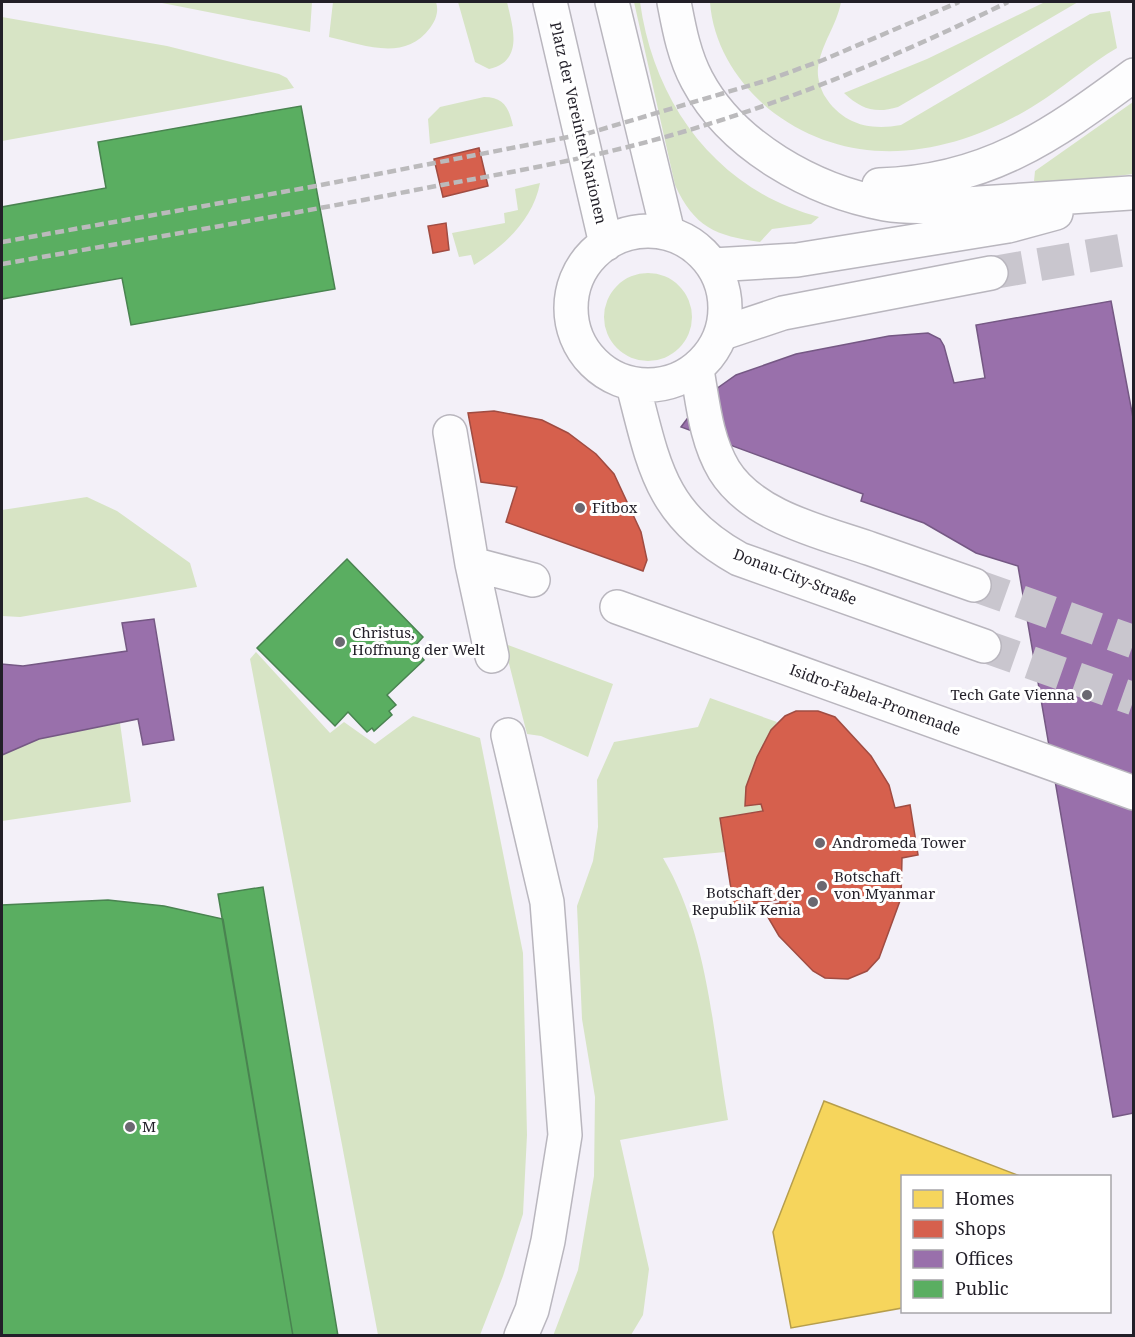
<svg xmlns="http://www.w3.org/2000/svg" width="1135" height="1337" font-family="'Noto Serif',serif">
<rect width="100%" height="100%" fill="#f3f0f8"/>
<path fill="#d7e4c5" d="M157 2H312L310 32Z
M333 2H436C439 11 436 20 430 28 405 62 364 45 329 37Z
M458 2H507C513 28 524 61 489 69L475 62Z
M634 2H640C654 104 717 190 819 217L811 224 772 229 760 242C716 236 694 227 675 185Z
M710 2H841C837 25 821 44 818 68 817 77 820 87 824 95 842 124 869 131 901 125L1090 14 1110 11 1117 48C1091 63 1070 82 1046 98 963 154 859 176 774 113 739 86 713 46 710 2Z
M1045 2H1078L898 107C875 114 861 109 844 93L927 59Z
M2 17 167 46 279 74 287 78 294 88 2 141Z
M484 97C504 97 509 108 513 126L430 144 428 119 440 107Z
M1133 102V174L1045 185 1034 181 1035 171Z
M540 183C533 220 504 246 474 265L471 255 459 257 452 233 505 223 504 213 518 210 515 189Z
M604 317a44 44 0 1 1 88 0a44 44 0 1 1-88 0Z
M87 497 117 511 190 563 197 587 20 617 2 616V510Z
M508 645 613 684 588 757 541 736 527 734 506 652Z
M256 652 330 733 344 722 375 744 413 716 480 738 523 953 527 1135 523 1214 503 1276 480 1335H378L250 659Z
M710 698 777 722 746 787 745 806 761 804 763 811 720 818 725 852 663 858C708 934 713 1033 728 1120L620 1140 649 1269 643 1315 631 1335 553 1336 578 1270 594 1176 595 1097 582 1019 577 906 593 861 598 827 597 780 614 742 698 727Z
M120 723 131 802 2 821V755L39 739Z"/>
<path fill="#f6d55c" stroke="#b69e4c" stroke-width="1.5" d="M824 1101 1020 1176H902V1308L791 1328 773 1232Z"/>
<path fill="#d6604d" stroke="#a04c42" stroke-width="1.5" d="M479 148 488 186 443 197 434 159Z
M446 223 449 250 433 253 428 226Z
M494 411 542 420 568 433 596 454 614 474 641 532 647 560 643 571 506 522 517 487 481 482 468 413Z
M796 711H818L835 717 871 756 889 785 895 808 910 805 918 855 902 858 901 898 879 958 867 971 848 979 825 978 813 971 779 936 762 907 780 903V899L734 908 720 818 763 811 761 804 745 806 746 787 757 757 771 730 785 716Z"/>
<path fill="#9970ab" stroke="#755884" stroke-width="1.5" d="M1111 301 1134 423V1113L1113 1117 1018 566 976 553 924 523 861 501 863 494 681 427 702 399 736 375 796 354 889 336 928 333 940 339 944 346 954 383 985 378 976 325Z
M154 619 174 740 143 745 138 719 39 739 2 755V664L23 666 127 651 122 623Z"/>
<path fill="#5aae61" stroke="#498350" stroke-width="1.5" d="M301 106 335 289 131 325 122 278 2 299V207L106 188 98 142Z
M347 559 423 637 413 648 424 660 387 695 396 705 389 711 392 715 374 731 372 728 367 732 348 712 335 726 257 648Z
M263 887 338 1336H293L218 894Z
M108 900 164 906 223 919 293 1336H2V905Z"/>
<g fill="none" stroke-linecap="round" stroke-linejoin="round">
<path stroke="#c9c6ce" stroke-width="33" stroke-dasharray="33 16" stroke-linecap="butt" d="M974 585 1134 642
M984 646 1134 699"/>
<path stroke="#c9c6ce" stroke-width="33" stroke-dasharray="33 16" stroke-linecap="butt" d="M991 273 1134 248"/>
<g stroke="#b9b6be" stroke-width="36">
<path id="minor" d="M450 432 472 564 492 656
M472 564 533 580
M617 607 1134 793
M508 735 547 902 565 1135 548 1241 532 1310 521 1336"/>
</g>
<g stroke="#b9b6be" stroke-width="36">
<path id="major" d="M550 2 606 244
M612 2 668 233
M571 308a77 77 0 1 1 154 0a77 77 0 1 1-154 0Z
M697 370C703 404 706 440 724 470 753 517 822 532 871 549 905 561 940 573 974 585
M633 385C654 466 660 515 739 559L984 646"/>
</g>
<g stroke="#b9b6be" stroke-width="36">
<path id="highway" d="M674 2C679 28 684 56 697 80 732 146 813 191 885 204 915 209 950 205 980 203 1030 200 1080 196 1130 193
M879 185C986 182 1050 137 1134 75
M713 265 797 260 1008 226 1056 213
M723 333 783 313 991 273"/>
</g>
<use href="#minor" stroke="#fdfdfe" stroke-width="33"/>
<use href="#major" stroke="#fdfdfe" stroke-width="33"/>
<use href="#highway" stroke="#fdfdfe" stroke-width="33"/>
<path stroke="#bbbabc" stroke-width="4.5" stroke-dasharray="9 4.5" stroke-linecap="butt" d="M2 242 316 186 589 133 768 80 823 60 959 2
M2 264C145 239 288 215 431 187 511 172 593 158 672 135 788 102 900 55 1008 2"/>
</g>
<g fill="#6b6871" stroke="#fff" stroke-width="2">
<circle cx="580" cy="508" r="6"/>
<circle cx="340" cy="642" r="6"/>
<circle cx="1087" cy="695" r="6"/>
<circle cx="820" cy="843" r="6"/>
<circle cx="822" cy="886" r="6"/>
<circle cx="813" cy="902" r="6"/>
<circle cx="130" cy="1127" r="6"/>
</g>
<g text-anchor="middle" stroke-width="6" stroke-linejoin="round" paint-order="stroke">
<g font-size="15" fill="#221f28" stroke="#fff">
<text transform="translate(578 123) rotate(77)" y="5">Platz der Vereinten Nationen</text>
<text transform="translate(795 577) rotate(21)" y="5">Donau-City-Straße</text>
<text transform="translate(875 700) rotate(20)" y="5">Isidro-Fabela-Promenade</text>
</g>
<g font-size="15" fill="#221f28" stroke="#fff" text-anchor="start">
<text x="592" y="513">Fitbox</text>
<text x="352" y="638">Christus,<tspan x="352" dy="17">Hoffnung der Welt</tspan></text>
<text x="1075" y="700" text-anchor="end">Tech Gate Vienna</text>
<text x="832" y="848">Andromeda Tower</text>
<text x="834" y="882">Botschaft<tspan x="834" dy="17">von Myanmar</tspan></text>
<text x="801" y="898" text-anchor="end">Botschaft der<tspan x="801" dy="17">Republik Kenia</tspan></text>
<text x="142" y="1132">M</text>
</g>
</g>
<rect width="1135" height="1337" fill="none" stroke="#221f28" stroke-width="6"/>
<rect x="901" y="1175" width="210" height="138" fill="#ffffff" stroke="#a7a5a9" stroke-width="1.5"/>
<rect x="913" y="1190" width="30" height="18" fill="#f6d55c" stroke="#a7a5a9" stroke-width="1.5"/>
<text x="955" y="1205" font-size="18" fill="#221f28">Homes</text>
<rect x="913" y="1220" width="30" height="18" fill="#d6604d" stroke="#a7a5a9" stroke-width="1.5"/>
<text x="955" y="1235" font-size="18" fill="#221f28">Shops</text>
<rect x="913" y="1250" width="30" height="18" fill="#9970ab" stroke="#a7a5a9" stroke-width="1.5"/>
<text x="955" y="1265" font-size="18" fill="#221f28">Offices</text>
<rect x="913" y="1280" width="30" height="18" fill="#5aae61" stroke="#a7a5a9" stroke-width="1.5"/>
<text x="955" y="1295" font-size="18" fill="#221f28">Public</text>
</svg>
